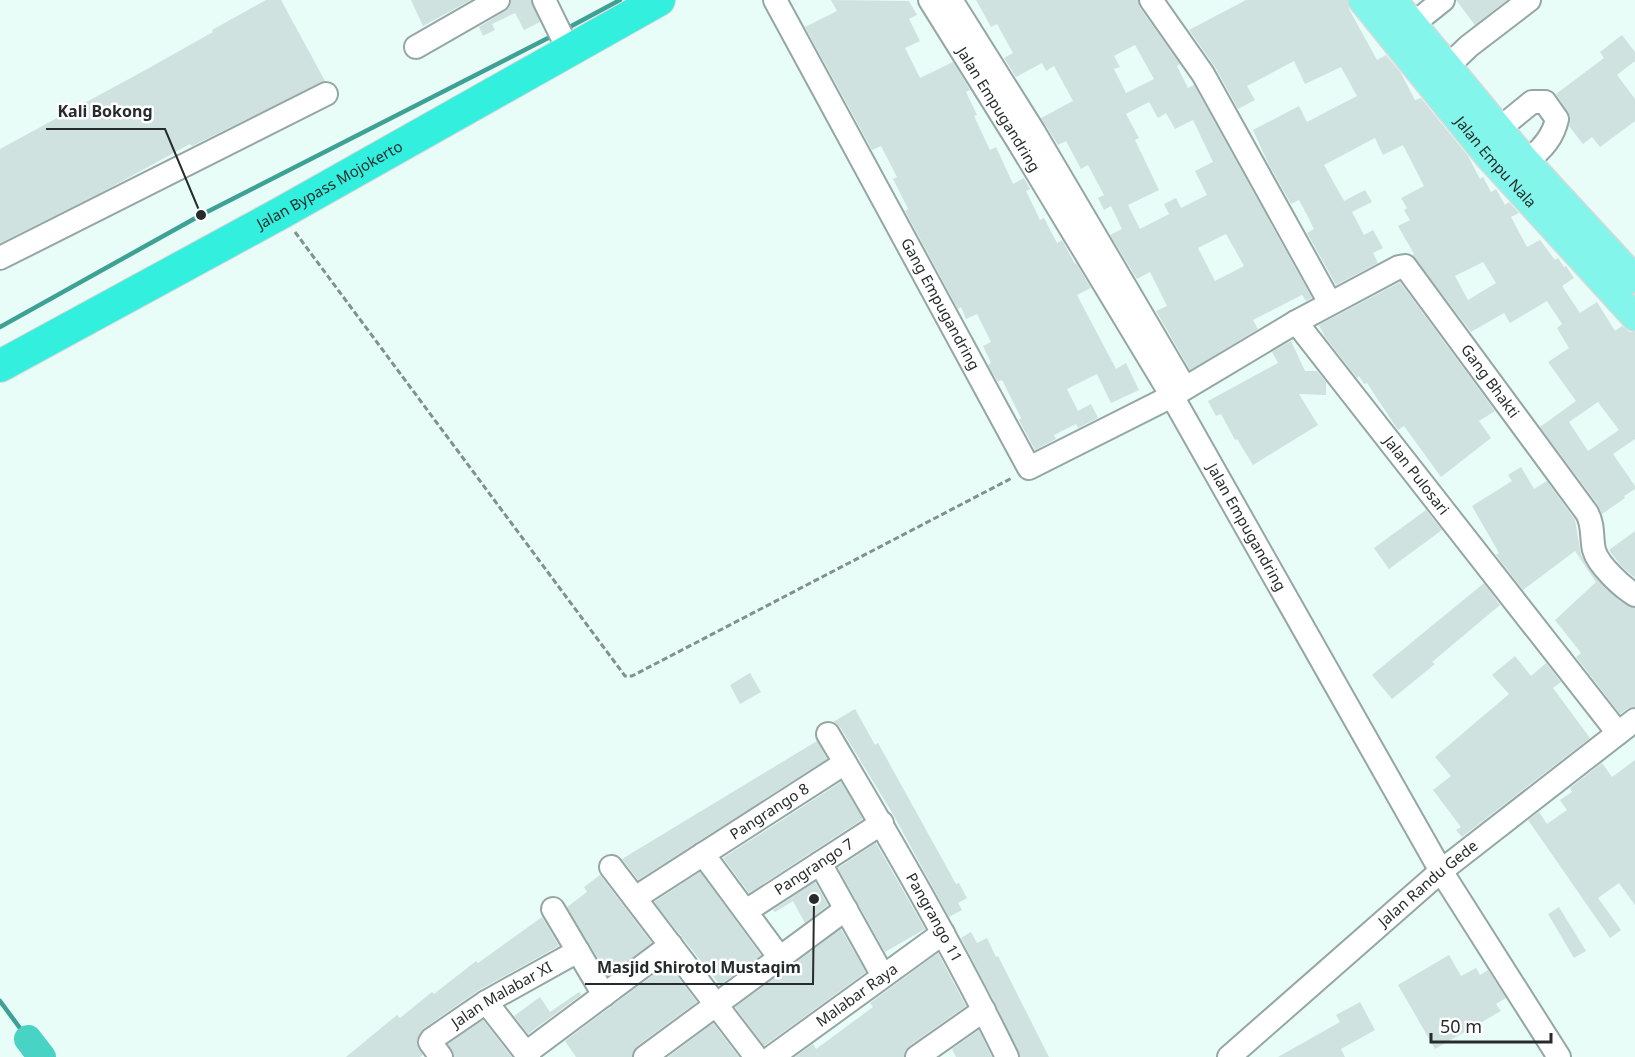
<svg xmlns="http://www.w3.org/2000/svg" width="1635" height="1057" font-family="'Noto Sans',sans-serif">
<rect width="100%" height="100%" fill="#e8fcf8"/>
<g fill="none" stroke-linecap="round" stroke-linejoin="round">
<path stroke="#3ea196" stroke-width="4.5" d="M564 30 620 0
M0 327 201 215 554 35
M0 1001 28 1039"/>
<path stroke="#49d3c4" stroke-width="28" d="M28 1039 42 1057"/>
</g>
<path fill="#cfe2df" fill-rule="evenodd" d="M266 0H281L325 81 192 146 190 144 104 191 0 243V149L149 68 213 32 212 30Z
M411 0H471L423 26Z
M511 0H531L540 22 524 30 515 13 492 24 495 30 483 36 479 27 505 11 510 6Z
M831 0 909 1 917 15 909 19 920 41 905 48 920 78 953 62 970 90 966 92 977 115 974 116 990 150 996 147 1013 184 1024 178 1030 189 1026 191 1040 220 1044 218 1057 243 1062 240 1075 264 1076 263 1091 288 1077 295 1116 369 1126 363 1139 390 1111 403 1097 374 1067 389 1078 411 1091 404 1098 418 1078 428 1076 424 1054 435 1056 439 1035 450 1019 420 1021 418 1002 380 998 382 988 365 991 363 983 346 991 342 977 314 966 319 961 307 958 309 905 211 908 209 893 179 897 177 881 146 872 150 805 27 837 11Z
M976 0H1138L1140 8 1180 64 1177 66 1188 88 1194 85 1312 298 1306 301 1302 295 1253 320 1258 329 1190 370 1156 311 1167 306 1150 272 1137 279 1110 235 1122 229 1111 206 1104 210 1098 198 1104 195 1088 165 1081 169 1066 141 1058 145 1041 118 1073 101 1054 66 1046 71 1042 63 1016 77 1004 58 1013 53 997 24 991 27ZM1135 45 1154 79 1126 93 1114 69 1120 67 1114 56ZM1149 102 1158 118 1166 113 1175 129 1193 120 1213 162 1195 171 1207 195 1181 208 1176 198 1164 204 1169 214 1140 229 1128 205 1159 190 1135 140 1139 138 1126 114ZM1226 234 1244 266 1215 281 1198 248Z
M1246 0H1347L1349 9 1377 60 1386 55 1401 73 1415 100 1421 98 1468 156 1480 179 1483 177 1491 192 1496 189 1505 205 1509 202 1519 213 1511 217 1527 247 1540 240 1555 260 1558 258 1564 267 1566 266 1574 278 1562 286 1580 313 1597 302 1615 331 1622 326 1630 332H1635V439L1613 454 1635 486V489L1624 496 1625 498 1602 514 1598 505 1540 427 1576 401 1548 362 1569 348 1557 328 1562 324 1547 301 1510 323 1504 313 1471 332 1412 255 1414 254 1398 226 1410 220 1404 210 1407 208 1401 198 1424 186 1403 145 1383 155 1375 138 1324 165 1344 201 1365 190 1372 202 1352 212 1364 235 1373 230 1383 248 1373 253 1378 263 1336 285 1307 233 1314 229 1308 217 1299 200 1291 204 1269 165 1253 130 1299 106 1307 122 1357 96 1341 67 1305 84 1294 61 1247 86 1255 100 1238 109 1215 67 1189 30ZM1483 262 1496 283 1468 300 1455 276ZM1598 402 1619 430 1588 451 1569 422Z
M1456 0H1507L1475 25Z
M1622 35 1635 52V61L1617 75 1635 99V121L1600 147 1592 137 1583 144 1569 126 1570 117 1568 112 1556 94 1604 58 1600 52Z
M1400 282 1495 411 1479 421 1491 438 1441 477 1404 426 1398 430 1367 383 1364 384 1359 376 1357 378 1325 337 1319 325Z
M1291 341 1305 371H1317L1326 382V395L1299 394 1318 425 1253 465 1237 439 1235 440 1221 414 1216 416 1208 401 1278 363 1272 352Z
M1521 467 1534 489 1547 481 1575 520 1581 555 1595 577 1621 602 1635 608V707L1627 709 1620 714 1576 657 1581 653 1555 620 1596 582 1575 551 1523 590 1496 555 1499 553 1472 506 1512 481 1508 475Z
M1426 510 1442 530 1389 569 1374 548Z
M1635 531V578L1621 566 1609 550Z
M1484 583 1500 605 1432 662 1435 664 1392 699 1372 675Z
M1515 656 1531 676 1546 663 1561 682 1553 688 1590 738 1462 837 1456 830 1461 827 1433 790 1451 776 1435 757 1509 694 1492 675Z
M750 673 761 692 740 704 730 685Z
M855 709 875 745 878 743 956 884 959 883 967 898 958 903 962 910 949 917 894 816 840 727 833 722Z
M817 741 827 759 638 880 622 859Z
M1635 760V905L1619 883 1598 898 1621 930 1610 938 1528 820 1539 812 1547 824 1567 810 1560 800 1572 792 1570 788 1602 763 1612 777Z
M841 782 863 819 749 893 723 858Z
M876 843 925 929 885 952 838 868Z
M700 872 761 955 720 985 654 902Z
M600 875 652 943 608 975 567 907 587 892 584 887Z
M815 882 828 905 805 923 793 901 775 912 773 910Z
M1559 907 1586 951 1574 958 1548 914Z
M542 917 559 946 479 990 424 1028 419 1035 417 1042 423 1055 420 1057H346L397 1015 400 1018 432 992 434 994 476 961 478 963Z
M841 929 866 972 764 1046 735 1007Z
M971 932 977 943 987 938 996 957 998 956 1049 1057H1020L995 1003 961 938Z
M938 953 966 1006 909 1046 905 1051 904 1057H795L813 1044 816 1049 873 1007 870 1003Z
M1449 955 1461 976 1476 968 1480 975 1488 970 1506 998 1496 1004 1501 1011 1435 1049 1398 985Z
M668 964 697 1002 637 1046 632 1057H576L565 1041Z
M579 992 581 995 528 1034 514 1016 540 997 550 1012Z
M1360 1002 1375 1030 1341 1049 1345 1057H1278L1340 1022 1336 1015Z
M483 1020 512 1057H454L448 1044Z
M713 1023 739 1057H668Z
M979 1030 992 1057H956L952 1049Z"/>
<g fill="none" stroke-linecap="round" stroke-linejoin="round">
<g stroke="#94a7a4" stroke-width="26">
<g id="minor">
<path d="M544 0 569 51"/>
<path id="s1" d="M775 0 1029 468 1172 396 1296 322 1618 733"/>
<path id="s2" d="M930 0 1018 141 1172 396 1441 871 1559 1057"/>
<path d="M951 0 1034 132 1185 388"/>
<path d="M1151 0 1203 74 1330 303"/>
<path d="M1413 24 1443 0"/>
<path d="M416 47 498 0"/>
<path d="M1448 66 1469 46 1529 0"/>
<path d="M1499 129 1532 102H1545L1557 119C1553 138 1541 151 1526 161"/>
<path d="M0 258 326 94"/>
<path id="s3" d="M1296 322 1399 267 1405 266 1587 513C1594 526 1591 537 1594 550 1598 565 1622 587 1635 595"/>
<path id="s4" d="M828 734C891 840 953 946 1007 1057"/>
<path d="M703 854 780 958"/>
<path d="M820 863 883 976"/>
<path d="M611 867 756 1057"/>
<path id="s5" d="M635 898 845 763"/>
<path d="M553 909 604 995"/>
<path id="s6" d="M746 911 882 823"/>
<path d="M486 1002 529 1057"/>
<path d="M526 1053 671 945"/>
<path id="s7" d="M441 1057 430 1042 432 1039 486 1002 578 951"/>
<path d="M645 1057 846 909"/>
<path id="s8" d="M772 1057 943 933"/>
<path d="M917 1057 984 1010"/>
<path id="s9" d="M1229 1057 1441 871 1635 720"/>
</g>
</g>
<g stroke="#d8d9d9" stroke-width="30">
<g id="major">
<path id="s10" d="M1362 0 1489 157 1635 317"/>
<path d="M1393 0 1526 161 1635 279"/>
</g>
</g>
<g stroke="#d8d9d9" stroke-width="34">
<g id="highway">
<path id="s11" d="M0 366 281 213 659 0"/>
</g>
</g>
<path stroke="#83918e" stroke-width="3" stroke-dasharray="6 3" stroke-linecap="butt" d="M295 232 625 676H632L1012 478"/>
<use href="#minor" stroke="#fff" stroke-width="22"/>
<use href="#major" stroke="#84f5eb" stroke-width="27"/>
<use href="#highway" stroke="#32efde" stroke-width="32"/>
</g>
<g text-anchor="middle" stroke-width="5" stroke-linejoin="round" paint-order="stroke">
<g font-size="15" fill="#252c2b" stroke="#fff">
<text dy="5" stroke="none"><textPath href="#s2" startOffset="129">Jalan Empugandring</textPath></text>
<text dy="5" stroke="none"><textPath href="#s10" startOffset="210">Jalan Empu Nala</textPath></text>
<text dy="5" stroke="none"><textPath href="#s11" startOffset="376">Jalan Bypass Mojokerto</textPath></text>
<text dy="5" stroke="none"><textPath href="#s1" startOffset="346">Gang Empugandring</textPath></text>
<text dy="5" stroke="none"><textPath href="#s3" startOffset="266">Gang Bhakti</textPath></text>
<text dy="5" stroke="none"><textPath href="#s1" startOffset="1032">Jalan Pulosari</textPath></text>
<text dy="5" stroke="none"><textPath href="#s2" startOffset="615">Jalan Empugandring</textPath></text>
<text dy="5" stroke="none"><textPath href="#s5" startOffset="160">Pangrango 8</textPath></text>
<text dy="5" stroke="none"><textPath href="#s6" startOffset="81">Pangrango 7</textPath></text>
<text dy="5" stroke="none"><textPath href="#s9" startOffset="264">Jalan Randu Gede</textPath></text>
<text dy="5" stroke="none"><textPath href="#s4" startOffset="212">Pangrango 11</textPath></text>
<text dy="5" stroke="none"><textPath href="#s8" startOffset="105">Malabar Raya</textPath></text>
<text dy="5" stroke="none"><textPath href="#s7" startOffset="105">Jalan Malabar XI</textPath></text>
</g>
</g>
<path fill="none" stroke="#252c2b" stroke-width="2" d="M201 215L165 129H46M814 899L813 984H585"/>
<g fill="#252c2b" stroke="#fff" stroke-width="2">
<circle cx="201" cy="215" r="6"/>
<circle cx="814" cy="899" r="6"/>
</g>
<g font-size="16" text-anchor="middle" font-weight="bold" fill="#252c2b" stroke="#fff" stroke-width="5" stroke-linejoin="round" paint-order="stroke">
<text x="105" y="117">Kali Bokong</text>
<text x="699" y="973">Masjid Shirotol Mustaqim</text>
</g>
<path d="M1431 1033v9h120v-9" fill="none" stroke="#252c2b" stroke-width="3"/>
<text x="1440" y="1033" font-size="18" fill="#252c2b" stroke="#ffffff" stroke-width="4.5" paint-order="stroke">50 m</text>
</svg>
